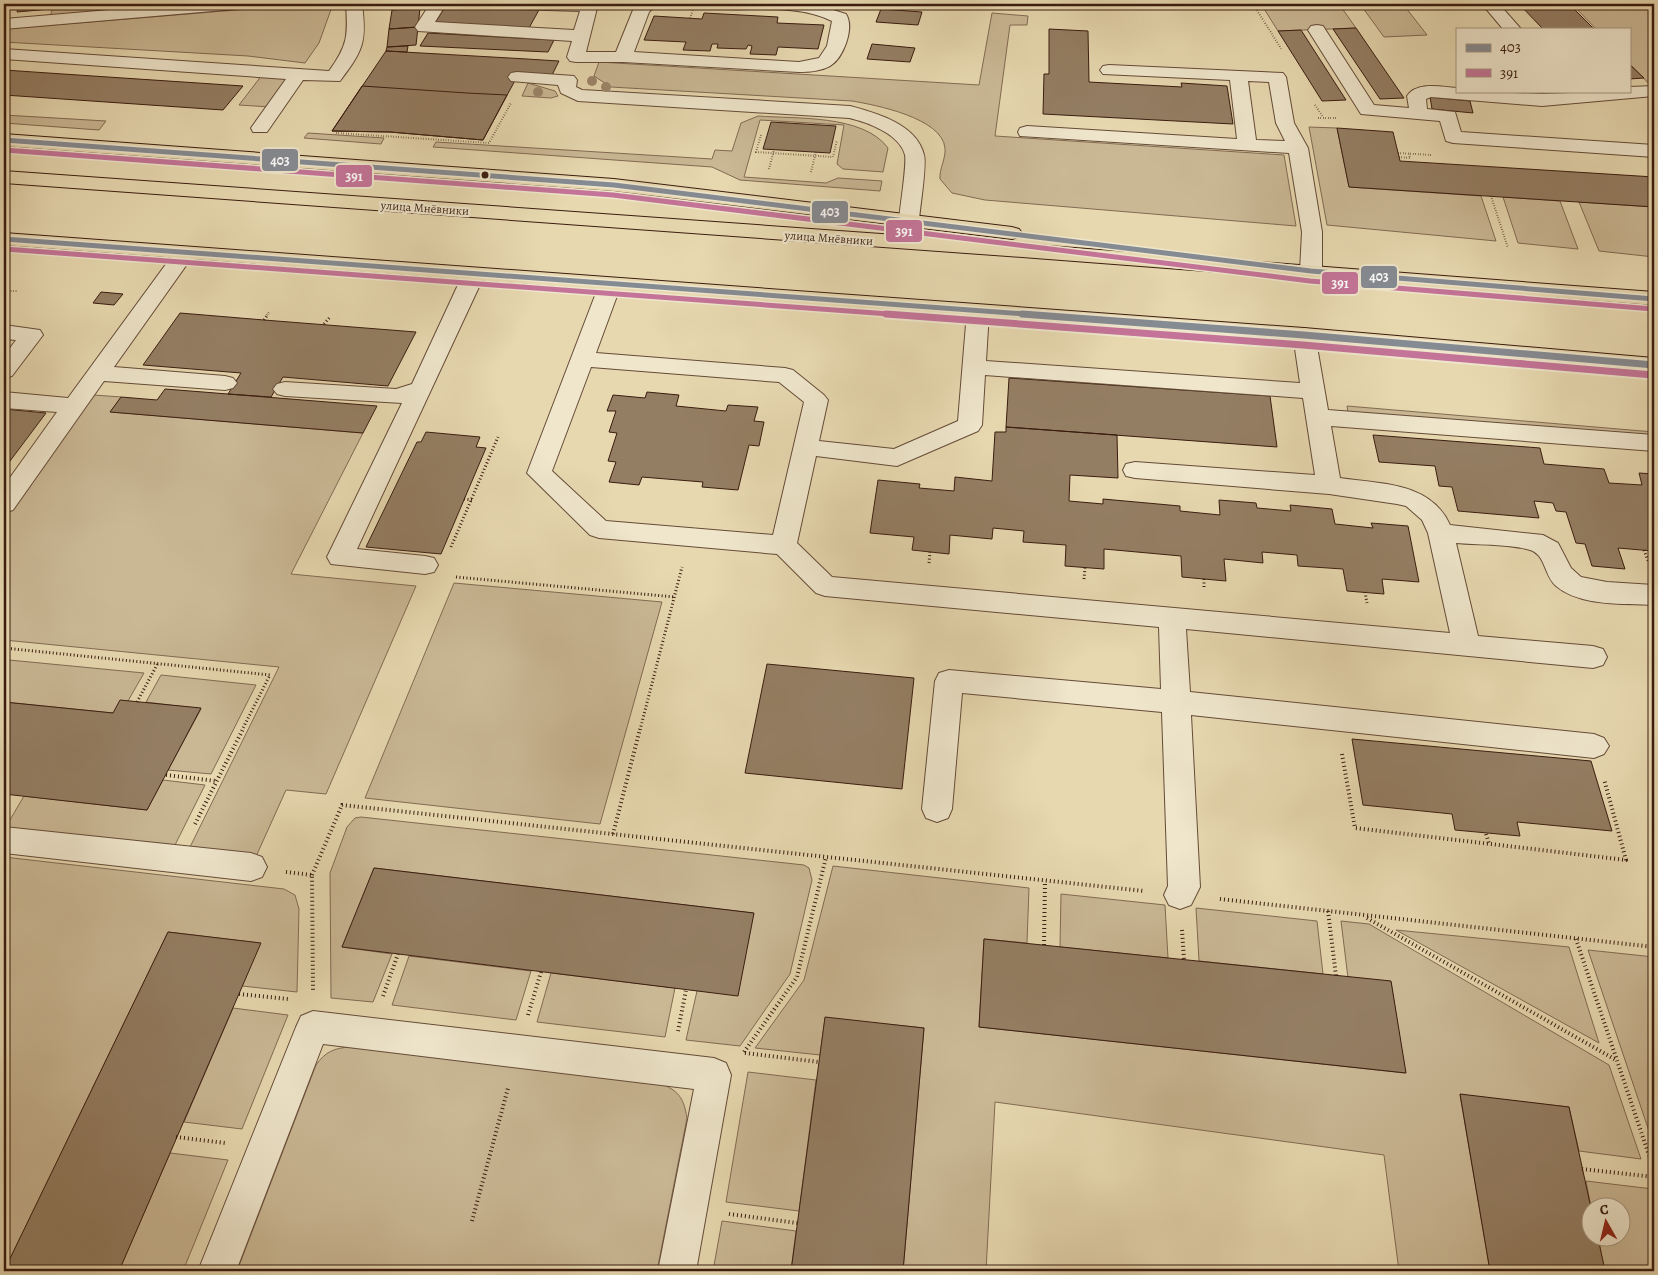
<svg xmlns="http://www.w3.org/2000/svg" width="1658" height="1275" font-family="Alegreya,serif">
<rect width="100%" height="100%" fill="#e7d8b0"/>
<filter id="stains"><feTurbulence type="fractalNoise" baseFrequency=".004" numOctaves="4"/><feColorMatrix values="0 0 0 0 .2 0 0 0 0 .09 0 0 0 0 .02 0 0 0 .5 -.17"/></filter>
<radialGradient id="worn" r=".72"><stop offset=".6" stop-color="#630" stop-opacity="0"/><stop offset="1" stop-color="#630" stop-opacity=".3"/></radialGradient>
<path fill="#cab895" stroke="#826a52" d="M105 4H124L122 10 50 16 53 8Z
M310 4H333L319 43 305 63 248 56 4 42V29Z
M1261 4H1339L1356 28 1278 31Z
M1360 4H1403L1427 35 1384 37Z
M1572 4H1654V89L1629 63V29H1596Z
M992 13 1028 16 1027 25H1010L995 136 1284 155 1296 226 985 200 952 193 940 179C939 169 946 159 945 148 942 118 876 105 852 101L611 87 594 76 599 62 979 85Z
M262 75 292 77 270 107 239 105Z
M528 83 555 91 558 96 551 98 522 96Z
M4 115 106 121 99 130 4 123Z
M758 116C795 119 863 114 888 148L883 172 843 169 837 164 844 125 760 120 744 177 826 183 838 178 882 181 880 191 740 180 712 167 433 147 436 142 712 159 715 150 732 151 741 123Z
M1309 127 1337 128 1349 187 1481 196 1496 241 1327 225Z
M308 133 384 138 381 144 304 138Z
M1503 197 1560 201 1578 249 1518 243Z
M1579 202 1654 207V257L1599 251Z
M94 395 121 397 111 412 363 433 291 574 416 586 326 794 286 790 254 861 187 853 279 667 4 640V519Z
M1347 406 1654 432V436L1348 413Z
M454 583 662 602 600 824 365 798Z
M9 660 144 673 128 701 113 713 4 702V668Z
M161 675 256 685 211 774 168 770 201 709 146 702Z
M163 780 205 785 172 851 8 834 7 825 24 796 147 810Z
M361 817 804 865 809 868 812 880 790 974 740 1046 686 1040 697 991 753 913 374 868 342 947 392 954 373 1002 331 998 330 873 347 827 355 818Z
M4 857 284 889 295 895 299 909 297 992 242 986 260 943 168 932 4 1271Z
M833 866 1029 888 1027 943 984 939 979 1027 1405 1073 1391 982 1348 978 1341 921 1369 924 1609 1065 1641 1159 1579 1151 1569 1107 1460 1095 1490 1271H1399L1384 1155 995 1102 986 1271H903L924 1028 825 1018 820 1055 755 1048 804 980Z
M1061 894 1165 905 1168 958 1060 947Z
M1196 908 1317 921 1323 974 1199 961Z
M1396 930 1569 947 1599 1043Z
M1588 950 1654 957V1146Z
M409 956 531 971 516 1020 392 1005Z
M551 973 675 988 665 1037 537 1022Z
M233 1008 288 1015 242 1129 184 1122Z
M350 1047 664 1085C680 1092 684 1100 687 1118L657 1271H237L316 1065C325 1052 334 1048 350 1047Z
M748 1072 816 1080 799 1211 726 1202Z
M170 1153 228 1160 183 1271H119Z
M1586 1181 1653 1189 1654 1271H1605L1598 1238H1620V1208L1591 1207Z
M722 1221 796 1231 791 1271H713Z"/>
<path fill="#947e63" stroke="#3a1c0f" d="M19 4H105L17 12Z
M447 4H462L540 8 529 28 435 23Z
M1519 4H1569L1594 29H1543Z
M420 8 418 27 389 29 392 10Z
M881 9 922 12 918 25 876 22Z
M704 13 778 17 777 23 824 25 818 49 778 47 776 55 750 54 752 46 748 45 746 49 717 48 718 44H712L710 51 683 50 686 42 644 40 654 16 702 19Z
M418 27 416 45 387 47 389 29Z
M1356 28 1404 98 1380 99 1333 29Z
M1049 29 1088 31 1089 82 1182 87 1181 83 1227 86 1233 124 1043 114 1044 74H1049Z
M1301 30 1346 100 1322 101 1278 31Z
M428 33 554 40 548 52 420 46Z
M872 44 915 48 910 62 867 59Z
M408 46 407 52 386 51 387 47Z
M386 51 527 59 559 61 552 75 519 73 483 140 390 132 332 131Z
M1629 64 1644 78 1629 79Z
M4 70 63 74 243 86 223 110 4 95Z
M362 86 467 93 507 95 483 140 390 132 332 131Z
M1430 97 1470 101 1473 113 1432 109Z
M771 122 836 126 830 153 763 149Z
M1337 128 1393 132 1400 161 1654 177V207L1349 187Z
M101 292 123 294 114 305 93 303Z
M180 313 264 320 416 332 388 386 283 377 271 397 228 394 241 373 143 365Z
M1009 378 1270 396 1277 447 1006 427Z
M165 389 228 394 377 406 363 433 110 412 121 397 157 400Z
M647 392 679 395 676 406 726 411 728 405 758 407 754 421 764 422 759 446 749 445 738 490 702 487 703 482 642 477 639 485 609 482 616 462 608 461 617 433 609 432 616 411H607L613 395 645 398Z
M4 409 46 413 4 469Z
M1006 427 1117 435 1118 478 1070 475 1069 501 1103 504V499L1180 506V511L1220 515 1219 500 1256 503 1257 508 1291 511 1290 505 1332 509 1335 524 1373 528 1371 523 1408 526 1419 582 1382 579 1384 594 1347 591 1343 569 1298 566 1297 555 1262 552 1263 563 1224 559 1226 581 1182 577 1181 556 1104 549V569L1065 566 1066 545 1023 542 1024 531 993 528 992 539 950 535 949 554 912 550 914 537 870 533 878 480 920 484 919 488 954 491 955 477 992 481 995 432H1006Z
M426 432 480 437 476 447 486 448 441 554 366 547 417 442H421Z
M1373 435 1540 448 1544 464 1604 469 1609 483 1642 485 1639 473 1654 474V554L1653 551 1618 548 1625 569 1592 566 1585 544 1576 543 1566 512 1556 511 1553 503 1534 501 1539 518 1458 511 1452 487 1439 486 1435 466 1379 462Z
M767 664 914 678 902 789 745 773Z
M120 700 201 708 147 810 4 794V702L113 713Z
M1352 739 1591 761 1612 831 1517 822 1520 836 1455 830 1452 814 1363 805Z
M374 868 754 913 738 996 342 947Z
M168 932 261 943 119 1271H4Z
M984 939 1391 981 1406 1073 979 1027Z
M825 1017 924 1028 903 1271H791Z
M1460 1094 1569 1107 1591 1208 1590 1238H1598L1605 1271H1490Z"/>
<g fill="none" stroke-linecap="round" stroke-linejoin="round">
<g stroke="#654b37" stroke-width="2">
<path id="minor" d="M180 4H244L242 8 236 9 4 29V19Z
M346 4H362C367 43 363 50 340 81L303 80 267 132H253L251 128 286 79 4 59V49L329 71C348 45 348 35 346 4Z
M430 4H446L435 22 574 30 580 11 515 9 509 8 507 4H598L586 52H616L633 10 639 4H657L649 12 634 52 799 62 819 58 827 46 832 21C800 5 759 10 725 9L719 8 717 4H814L846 14C855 28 843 59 830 66 821 71 809 72 799 72L623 62H576L570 61 567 57 572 41 418 31 415 27Z
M1482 4H1499L1521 29H1503Z
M1317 25 1323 26 1374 105 1409 108 1407 96C1417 81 1442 87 1457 88V91L1542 94 1629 91V87L1654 86V96L1542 106 1431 97 1426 99 1427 109 1455 112 1461 132 1654 145V157L1453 143 1446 141 1440 121 1361 114 1308 30 1311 26Z
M1109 65 1283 73 1286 77 1294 123 1308 148 1322 232V271L1319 276 1311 277 1303 276 1300 271 1302 232 1289 153 1020 136 1018 132 1020 128 1027 126 1237 139 1230 80 1103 74 1100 70 1103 66ZM1248 81 1269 82 1276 123 1285 141 1256 140Z
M517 72 574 76 577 80 576 87 582 90 850 106C876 113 917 124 924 155 927 164 920 207 919 220L916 224 909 226 902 224 899 220C900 207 907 164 905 155 900 134 867 122 849 118L578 101 561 93 558 85 511 81 508 77 511 73Z
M184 247 191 249 195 253 114 367 225 376 233 378 237 383 233 388 225 390 104 381 13 510 4 513V486L57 412 4 408V392L68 398 177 249Z
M474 268 482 269 485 274 357 549 425 556 434 558 438 565 434 572 425 574 331 564 327 557 402 403 285 396 277 394 273 389 277 384 285 382 396 389 412 384 463 274 466 269Z
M610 279 618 280 621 285 596 353 785 368 793 370 824 395 828 400 819 441 894 449 958 421 967 312 970 307 978 305 986 307 989 312 986 361 1300 383 1293 335 1296 330 1304 328 1312 330 1315 335 1328 410 1654 435V451L1331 426 1340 478C1381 484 1431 482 1450 525L1543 535 1558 543 1571 568 1581 577 1607 582 1654 585V605C1624 603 1581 607 1556 586 1544 576 1546 555 1530 550 1511 544 1477 545 1456 543L1478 636 1593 646 1603 649 1607 657 1603 665 1593 668 1186 629 1190 692 1594 734 1604 738 1609 746 1604 754 1594 758 1191 715 1200 887 1191 905 1180 909 1169 905 1164 895 1168 886 1162 712 962 693 952 809 948 818 937 822 926 818 922 809 935 681 939 673 949 670 1161 689 1159 627 825 596 816 593 777 554 599 538 590 535 527 473 599 285 602 280ZM591 367 779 382 804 402 773 535 606 521 552 471ZM985 375 1303 398 1315 475 1135 462 1126 464 1123 470 1126 476 1135 478 1329 494 1397 504 1406 506 1422 520 1428 533 1450 633 832 577 797 543 816 456 897 466 978 431 982 425Z
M4 325 40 330 43 335 12 376 4 378V356L16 340 4 339Z
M4 827 251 853 262 857 267 867 262 877 251 881 4 853Z
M313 1011 714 1058 726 1063 731 1075 696 1271H658L694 1089 323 1044 236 1271H198L296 1027 301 1016Z"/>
</g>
<g stroke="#3a1c0f" stroke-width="2">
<path id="major" d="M4 134 614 179 1012 227 1019 229 1022 233 1019 237 1012 239 614 191 4 146Z
M4 171 1035 245 1654 292V305L1035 258 4 183Z
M4 233 1304 328 1654 358V372L1304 342 4 245Z"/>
</g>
<path stroke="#3a1c0f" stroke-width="2" stroke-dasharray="0.5 2" stroke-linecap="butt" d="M1253 4 1282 50
M690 18 695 4
M1315 105 1323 117
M1318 118H1337
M336 133 489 143 511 103
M761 135 756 152 833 157 837 140
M1398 153 1432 155
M1399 157 1410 158 1409 154
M769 169 774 150
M811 172 816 152
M1491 196 1508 248
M4 298 10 291H18
M267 315 269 312"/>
<path stroke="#3a1c0f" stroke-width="3" stroke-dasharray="1 2.5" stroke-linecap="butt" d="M264 320 268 314
M324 324 330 317
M464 499 472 500
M451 547 498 437
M1644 550 1648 561
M929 563 930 552
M456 577 675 597
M1084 579 1085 568
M1204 579V589
M1365 592 1367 603
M4 648 270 675 242 730
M137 702 158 663
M640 730 682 567"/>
<path stroke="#3a1c0f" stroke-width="4" stroke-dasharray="1 3" stroke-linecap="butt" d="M1342 754 1355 828 1626 860 1604 779
M166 775 216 781
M195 824 243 729
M613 834 640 729
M1486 834 1489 844
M286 872 312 875 313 990
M312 875 342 805 1144 891
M1220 899 1654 947
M1328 911 1336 976
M1367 918 1616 1060
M1182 930 1184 960
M1576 939 1654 1170
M1044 945 1045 881
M239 994 288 999
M383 996 398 954
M528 1015 541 972
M678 1031 686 990
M744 1052 797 977 826 857
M745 1053 819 1062
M176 1137 225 1143
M1582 1169 1654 1177
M729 1214 797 1223
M472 1221 508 1088"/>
<use href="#minor" fill="#efe6cc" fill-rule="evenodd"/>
<use href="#major" fill="#e7d8b0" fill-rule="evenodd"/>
<g stroke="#efe6cc" stroke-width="8">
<path id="bus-1-far1" d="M4 140 614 185 1311 271 1654 299
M4 239 1039 315"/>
</g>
<g stroke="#efe6cc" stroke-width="11">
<path id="bus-1" d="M1022 314 1304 335 1654 365"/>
</g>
<g stroke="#efe6cc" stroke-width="8">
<path id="bus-2-far1" d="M4 150 613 195 1310 281 1653 309
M4 249 903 315"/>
</g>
<g stroke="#efe6cc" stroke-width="11">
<path id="bus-2" d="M886 314 1303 345 1653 375"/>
</g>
<use href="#bus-1-far1" stroke="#858b93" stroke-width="5"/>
<use href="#bus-1" stroke="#858b93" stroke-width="7"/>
<use href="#bus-2-far1" stroke="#c47498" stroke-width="5"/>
<use href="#bus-2" stroke="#c47498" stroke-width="7"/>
</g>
<g fill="#9c866a">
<circle cx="592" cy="81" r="5"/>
<circle cx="606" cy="87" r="5"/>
<circle cx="538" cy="92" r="5"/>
</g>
<circle fill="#3a1c0f" stroke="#efe6cc" stroke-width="2" cx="485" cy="175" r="4.5"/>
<g text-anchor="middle" stroke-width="4.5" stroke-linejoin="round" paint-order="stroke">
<g font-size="12" fill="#3a1c0f" stroke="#efe6cc">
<text transform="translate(425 208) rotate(4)" y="4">улица Мнёвники</text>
<text transform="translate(829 238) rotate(4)" y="4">улица Мнёвники</text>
</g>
</g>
<g stroke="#efe6cc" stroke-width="2">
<rect x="261" y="148" width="38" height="24" rx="5" fill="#858b93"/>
<rect x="335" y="164" width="38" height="24" rx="5" fill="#c47498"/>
<rect x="811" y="200" width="38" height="24" rx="5" fill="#858b93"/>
<rect x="885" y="219" width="38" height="24" rx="5" fill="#c47498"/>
<rect x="1360" y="265" width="38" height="24" rx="5" fill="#858b93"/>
<rect x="1321" y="271" width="38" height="24" rx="5" fill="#c47498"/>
</g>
<g font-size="14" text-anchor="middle" font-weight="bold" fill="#fff">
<text x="280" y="165">403</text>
<text x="354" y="181">391</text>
<text x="830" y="216">403</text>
<text x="904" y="236">391</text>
<text x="1379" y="281">403</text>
<text x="1340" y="288">391</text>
</g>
<rect width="1658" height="1275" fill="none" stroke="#e7d8b0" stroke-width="20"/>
<rect x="5" y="5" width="1648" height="1265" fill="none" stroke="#3a1c0f" stroke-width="2.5"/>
<rect x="10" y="10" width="1638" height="1255" fill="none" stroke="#3a1c0f"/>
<rect x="1456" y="28" width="175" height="65" fill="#efe6cc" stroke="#a79580"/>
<rect x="1466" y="44" width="25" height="8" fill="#858b93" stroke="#a79580"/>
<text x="1500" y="52" font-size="15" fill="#3a1c0f">403</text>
<rect x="1466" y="69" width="25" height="8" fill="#c47498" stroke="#a79580"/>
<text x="1500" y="78" font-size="15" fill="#3a1c0f">391</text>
<g transform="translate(1606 1222) rotate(352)"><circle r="24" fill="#efe6cc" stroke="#a79580"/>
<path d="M0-4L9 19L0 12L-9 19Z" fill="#8f2418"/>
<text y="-8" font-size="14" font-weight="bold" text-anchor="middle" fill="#3a1c0f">С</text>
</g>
<rect width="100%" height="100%" filter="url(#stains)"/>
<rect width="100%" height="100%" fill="url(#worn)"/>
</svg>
